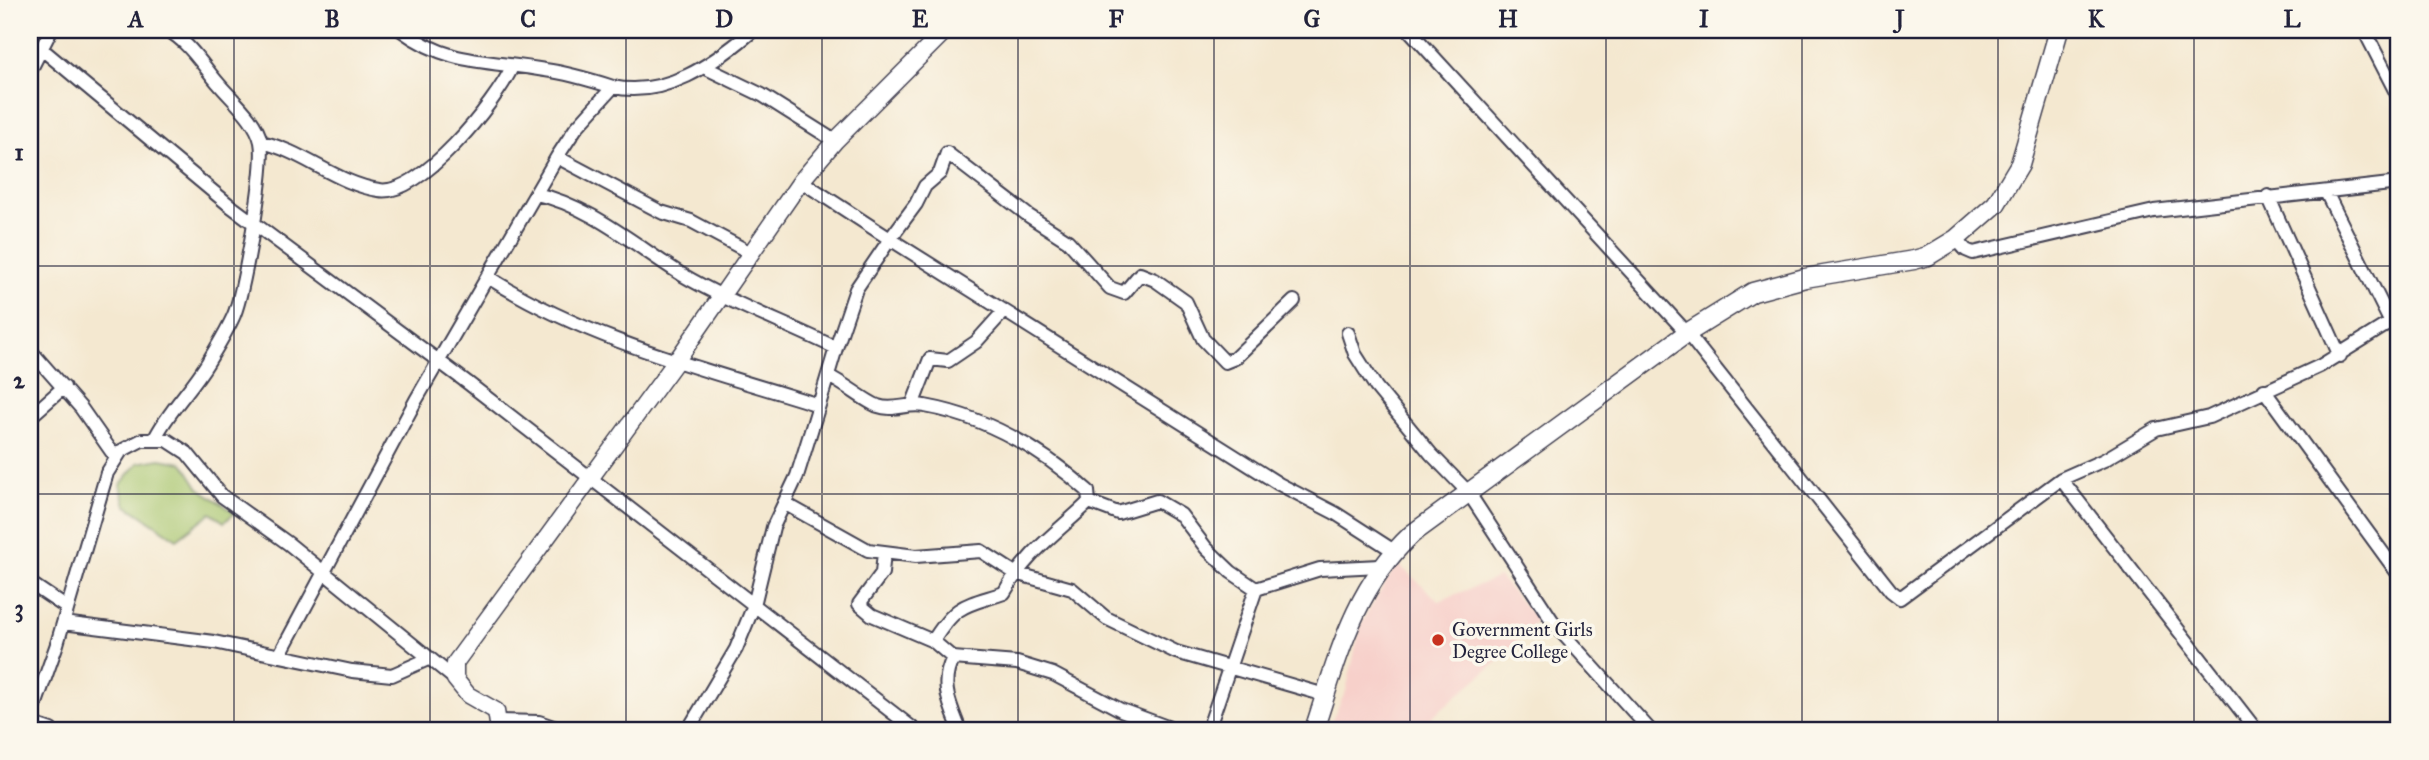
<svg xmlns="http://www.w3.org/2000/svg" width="2429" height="760" font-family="'IM FELL Great Primer',serif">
<rect width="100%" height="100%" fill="#fbf7ec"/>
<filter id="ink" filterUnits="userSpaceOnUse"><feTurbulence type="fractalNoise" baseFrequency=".0143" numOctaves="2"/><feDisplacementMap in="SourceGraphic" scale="14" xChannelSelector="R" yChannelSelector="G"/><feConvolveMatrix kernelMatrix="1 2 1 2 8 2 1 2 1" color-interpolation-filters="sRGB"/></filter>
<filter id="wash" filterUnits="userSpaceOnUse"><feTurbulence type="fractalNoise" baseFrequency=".00686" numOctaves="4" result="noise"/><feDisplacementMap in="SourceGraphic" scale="28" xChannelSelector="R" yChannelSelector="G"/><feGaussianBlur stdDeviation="1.57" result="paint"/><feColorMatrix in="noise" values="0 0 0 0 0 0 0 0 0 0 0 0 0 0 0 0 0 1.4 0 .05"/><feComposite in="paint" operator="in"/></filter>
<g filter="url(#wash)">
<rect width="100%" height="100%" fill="#f4e8d0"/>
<path fill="#f7d0ca" d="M1397 563 1439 601 1499 577 1537 620 1503 657 1416 730H1332L1331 722 1346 691 1361 624Z"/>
<path fill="#a7c56d" stroke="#647454" stroke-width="2" d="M160 459 183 463 199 488 235 513 224 522 211 513 177 539 126 505 120 485 138 463Z"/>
</g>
<g filter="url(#ink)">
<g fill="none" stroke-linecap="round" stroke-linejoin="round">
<g stroke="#424051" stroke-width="16">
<path id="minor" d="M401 30C450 66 489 60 545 70 568 73 591 80 613 87
M1409 30 1687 333 1891 591 1900 598 2061 479 2104 460 2156 429 2209 417 2320 366 2399 317
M2364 30 2399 98
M43 50 228 204 468 383 754 605 736 649 688 730
M706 68 762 95 835 141
M30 71 51 30
M261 142C303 151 337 184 379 190 420 197 496 102 512 67
M557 157 661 212 691 221 749 252
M801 181 890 239 856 289 836 348
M2326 192 2390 321
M536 194C589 205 636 246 681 274 730 303 785 323 836 348L819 405
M2268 196 2340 356
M1956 239 1966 250 1973 253 2154 211 2399 183
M488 277C587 341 708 370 819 405L797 476 773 527 754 605 915 730
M1294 301 1235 358 1225 362 1203 339 1186 302 1155 280 1140 274 1124 293 1110 288 1068 241 1029 216 947 153 940 173 925 186 916 204 890 239 1279 484 1335 513 1394 551
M1348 333 1355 354 1376 387 1431 454 1468 492 1555 625 1650 730
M30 350 81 408 116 458
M828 376C844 383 866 402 878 406 894 412 908 402 925 406 986 417 1042 450 1088 491L1089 502
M2264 390 2399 575
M913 403 930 359 948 361 976 342 1003 312
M30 417 64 387
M154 440C168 411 192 389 208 362 217 347 227 331 234 315 244 290 266 167 261 142 256 119 232 100 218 83 204 67 186 38 166 30
M2061 479 2256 730
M784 503 868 550 916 556 981 551 1015 573 1072 589 1106 618 1176 652 1325 695
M884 552 882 573 859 604 872 615 933 641 953 658 1017 663 1053 674 1121 710 1175 730
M30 583 67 608
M1256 589 1320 569 1380 566
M63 623 214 642 352 671 392 675 428 659
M933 641C957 603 964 606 1004 593 1025 554 1058 532 1089 502L1118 513 1157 501 1181 515 1206 548 1231 572 1256 589 1208 730
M279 656 416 400 557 157 576 128 613 87C665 98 713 64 750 33L749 30
M953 658C939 684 950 705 960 730
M30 720 57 644 107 473 121 451 142 440H167L187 453 222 496 289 544 455 679
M500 721 539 722 562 730
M30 723 51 730"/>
</g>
<g stroke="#424051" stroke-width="19">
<path id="major" d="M499 730 496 711 468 695 455 679V663L677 360 801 181 835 141 946 30"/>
</g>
<g stroke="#424051" stroke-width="21">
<path id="highway" d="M1314 730C1338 657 1354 588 1412 534L1687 333 1753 292 1805 278 1914 260 1928 256 1956 239 1996 204 2020 164 2059 30"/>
</g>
<use href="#minor" stroke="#fff" stroke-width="12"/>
<use href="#major" stroke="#fff" stroke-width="16"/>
<use href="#highway" stroke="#fff" stroke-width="18"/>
</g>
</g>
<path fill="none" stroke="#22223b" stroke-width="2" stroke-opacity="0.55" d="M234 30V730M430 30V730M626 30V730M822 30V730M1018 30V730M1214 30V730M1410 30V730M1606 30V730M1802 30V730M1998 30V730M2194 30V730M30 266H2399M30 494H2399"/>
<circle fill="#c8321e" stroke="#fbf7ec" stroke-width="2.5" cx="1438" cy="640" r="7"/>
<g text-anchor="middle" stroke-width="7" stroke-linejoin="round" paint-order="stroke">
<g font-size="19" fill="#22223b" stroke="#fbf7ec" text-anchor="start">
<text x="1452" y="636">Government Girls<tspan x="1452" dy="22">Degree College</tspan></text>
</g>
</g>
<rect width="2429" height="760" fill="none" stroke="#fbf7ec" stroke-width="77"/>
<rect x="38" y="38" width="2352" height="684" fill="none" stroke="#22223b" stroke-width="2.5"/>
<g font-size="23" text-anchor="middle" font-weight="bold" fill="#22223b">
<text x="136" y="27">A</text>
<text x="332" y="27">B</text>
<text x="528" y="27">C</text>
<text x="724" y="27">D</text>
<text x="920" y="27">E</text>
<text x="1116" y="27">F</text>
<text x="1312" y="27">G</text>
<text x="1508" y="27">H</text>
<text x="1704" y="27">I</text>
<text x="1900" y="27">J</text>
<text x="2096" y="27">K</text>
<text x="2292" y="27">L</text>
<text x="19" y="160">1</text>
<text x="19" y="388">2</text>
<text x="19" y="616">3</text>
</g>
</svg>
